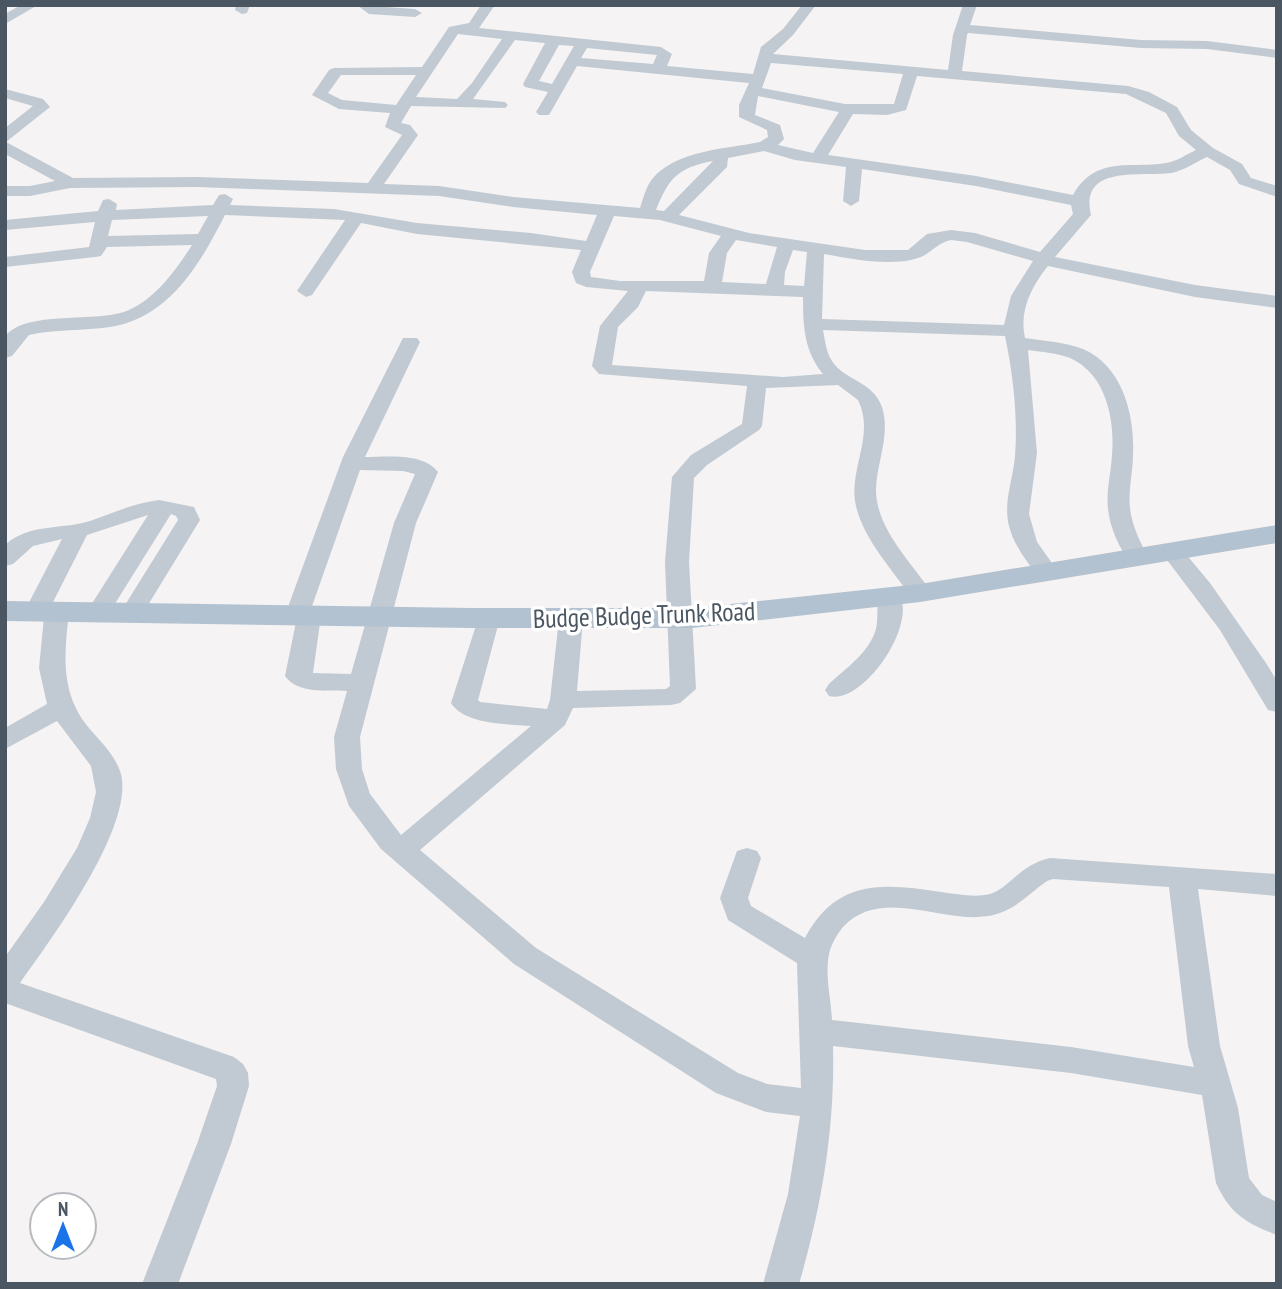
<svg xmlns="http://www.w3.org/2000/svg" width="1282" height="1289" font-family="'PT Sans Narrow',sans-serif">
<rect width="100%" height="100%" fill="#f5f3f3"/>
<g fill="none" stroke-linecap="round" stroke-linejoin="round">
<path fill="#c1cad2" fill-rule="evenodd" d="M21 5H38L5 24V14Z
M236 5H250L247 13 242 14 235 10Z
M357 5 415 9 422 13 415 17 369 14Z
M481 5H495L479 28 661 47 672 54 667 66 753 74 761 47 783 29 802 5H816L793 35 773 54 948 70 953 35 963 5H977L970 25 1141 40 1207 41 1277 50V58L1207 49 1141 48 968 33 967 35 962 71 1128 86 1149 92 1177 107 1191 130 1213 148 1242 164 1251 178 1277 186V197L1239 184 1230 170 1207 157C1196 162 1183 171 1171 173 1141 177 1079 164 1091 215L1055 257 1195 285 1277 296V308L1195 297 1048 266C1031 287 1019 311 1025 338 1044 341 1065 342 1083 349 1123 366 1135 416 1133 455 1133 472 1128 490 1130 508 1132 526 1140 542 1149 558L1146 563H1130C1119 547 1110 528 1108 509 1106 491 1111 473 1112 455 1115 419 1106 374 1070 358 1057 353 1042 352 1028 350L1037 453 1029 514 1037 542 1059 573 1055 578H1039C1027 561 1014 546 1009 526 1003 502 1013 480 1015 456 1018 417 1013 374 1005 336L823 330C825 340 826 352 832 361 845 381 873 381 882 407 891 436 876 463 876 491 877 530 912 563 932 593L928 598 920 600 912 598C892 569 861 537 855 501 850 467 875 434 858 400L838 385 766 388 762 426 759 430 707 465 694 478 689 562 696 689 680 703 671 705 573 708 565 725 420 850 536 948 738 1073 767 1084 801 1088 797 963 728 920 720 898 737 851 747 848 757 851 761 858 748 898 751 906 805 938C836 879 883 883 941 892 956 894 975 898 990 894 1011 887 1019 865 1050 858L1277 874V896L1198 889 1220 1046 1238 1108 1249 1178 1262 1195 1277 1202V1235C1246 1223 1230 1214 1216 1183L1202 1095 1071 1073 833 1046C835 1128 822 1205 799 1284H763L788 1194 800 1116 766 1112 716 1093 514 964 381 849 349 806 336 769 334 737 347 691C328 690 297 694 285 676L296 622 289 620 285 615 343 457 403 338H417L420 342 365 457C386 457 423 452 438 472L416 523 360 737 362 769 370 794 401 835 531 726C508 724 465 725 451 703L480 613 488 610 496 613 500 618 478 700 480 702 547 709 550 700 559 619 562 614 571 611 580 614 583 619 577 691 666 689 670 686 665 562 672 477 691 455 742 424 747 386 599 374 592 366 600 326 628 291 586 287 576 283 572 272 581 250 417 234 361 223 312 295 306 297 297 291 345 220 225 215C200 264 169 318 110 327 83 331 55 329 29 335L12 356 5 358V337C24 309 98 324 129 310 156 298 176 270 192 245L107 247 101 256 95 257 5 267V257L89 247 95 222 5 230V220L98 211 103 200 109 199 117 204 116 210 213 205 219 195 225 194 233 199 230 205 334 209 417 223 531 233 586 241 597 215 513 207 439 196 197 187 70 188 30 196H5V186H30L55 181 5 154V128L33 106 5 98V89L43 99 50 107 6 142 73 178 197 177 368 183 402 135 385 127 390 113 339 109 312 95 329 70 334 68 422 67 449 27 469 23ZM458 34 502 39 472 83 457 99 416 97ZM515 40 545 43 523 84 525 87 548 92 536 112 539 115H549L577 66 749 83 739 105V117L767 130 768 137 760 142C726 149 677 150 653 178 646 186 643 199 640 208L513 197 439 186 384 184 418 135 410 125 401 123 411 106 505 108 508 105 505 102 473 99ZM559 45 574 46 552 84 539 81ZM587 48 657 55 653 64 581 58ZM771 63 903 74 894 104H845L762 88ZM341 75H416L396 105 342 100 328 93ZM917 76 1126 94 1166 113 1179 136 1196 150C1187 154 1176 162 1166 163 1129 169 1096 155 1073 195L976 176 828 155 853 114 887 115 906 110ZM758 96 839 112 813 153 778 145 784 139 780 125 755 115ZM764 151 795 160 846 167 843 201 851 206 859 201 862 169 976 186 1071 205 1073 214 1040 252 975 233 951 230 927 234 908 250H865L749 233 679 215 727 167 728 158ZM713 161 664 211 656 210C669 178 677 168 713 161ZM208 216 198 234 108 236 112 220ZM614 216 660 220 721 236 709 253 704 281H620L591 277 590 272ZM736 240 777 247 766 284 722 282 727 253ZM951 240 967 242 1033 261 1011 296 1004 325 822 319 824 254C853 259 890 267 918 258 931 254 936 243 951 240ZM793 250 807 252 804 286 784 285 785 272ZM646 291 803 297C803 326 804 351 823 374L783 377 612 365 618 327 638 307ZM360 470 403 471 415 474 394 523 351 674 313 673 321 616 317 611 311 609ZM1053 879 1169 887 1188 1046 1194 1067 1071 1047 832 1020C831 1000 826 980 828 961 829 948 835 937 843 927 882 886 941 924 988 916 1014 912 1027 895 1047 881Z
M159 500 194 507 200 520 140 618 132 621 124 618 120 613 178 520 176 516 171 514 106 618 98 621 90 618 86 613 148 515 87 535 51 606 65 607 69 612C64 655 60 693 89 728 100 741 114 754 120 771 138 822 50 941 20 983L234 1057 243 1064 248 1073 249 1086 231 1144 178 1284H142L197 1144 217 1086 216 1079 5 1003V957L44 902 77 848 90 818 96 792 91 766 57 721 5 749V728L47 704 39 668 44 617 36 620 28 617 24 612 62 539 33 546 13 564 5 566V545C29 523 61 530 90 521 113 513 134 503 159 500Z
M1172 545 1180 547 1210 583 1266 663 1277 681V712L1268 710 1220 630 1161 552 1164 547Z
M890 589 898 591C920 623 863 705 829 696L825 690 829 684C846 668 869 653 876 629 879 617 875 601 882 591Z"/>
<path fill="#b3c2d1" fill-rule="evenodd" d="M1277 525V543L920 602 692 628H471L5 621V601L471 608H692L920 584Z"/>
</g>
<g text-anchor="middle" stroke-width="7" stroke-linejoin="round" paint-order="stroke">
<g font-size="26" fill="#4a5661" stroke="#fff">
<text transform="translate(644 615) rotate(-2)" y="9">Budge Budge Trunk Road</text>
</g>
</g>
<rect width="1282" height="1289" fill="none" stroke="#4a5661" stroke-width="14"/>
<g transform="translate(63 1226)"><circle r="33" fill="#ffffff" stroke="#b7bbc0" stroke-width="2"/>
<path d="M0-5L12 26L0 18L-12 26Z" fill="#1a73e8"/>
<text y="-10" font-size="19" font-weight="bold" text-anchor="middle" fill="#4a5661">N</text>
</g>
</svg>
